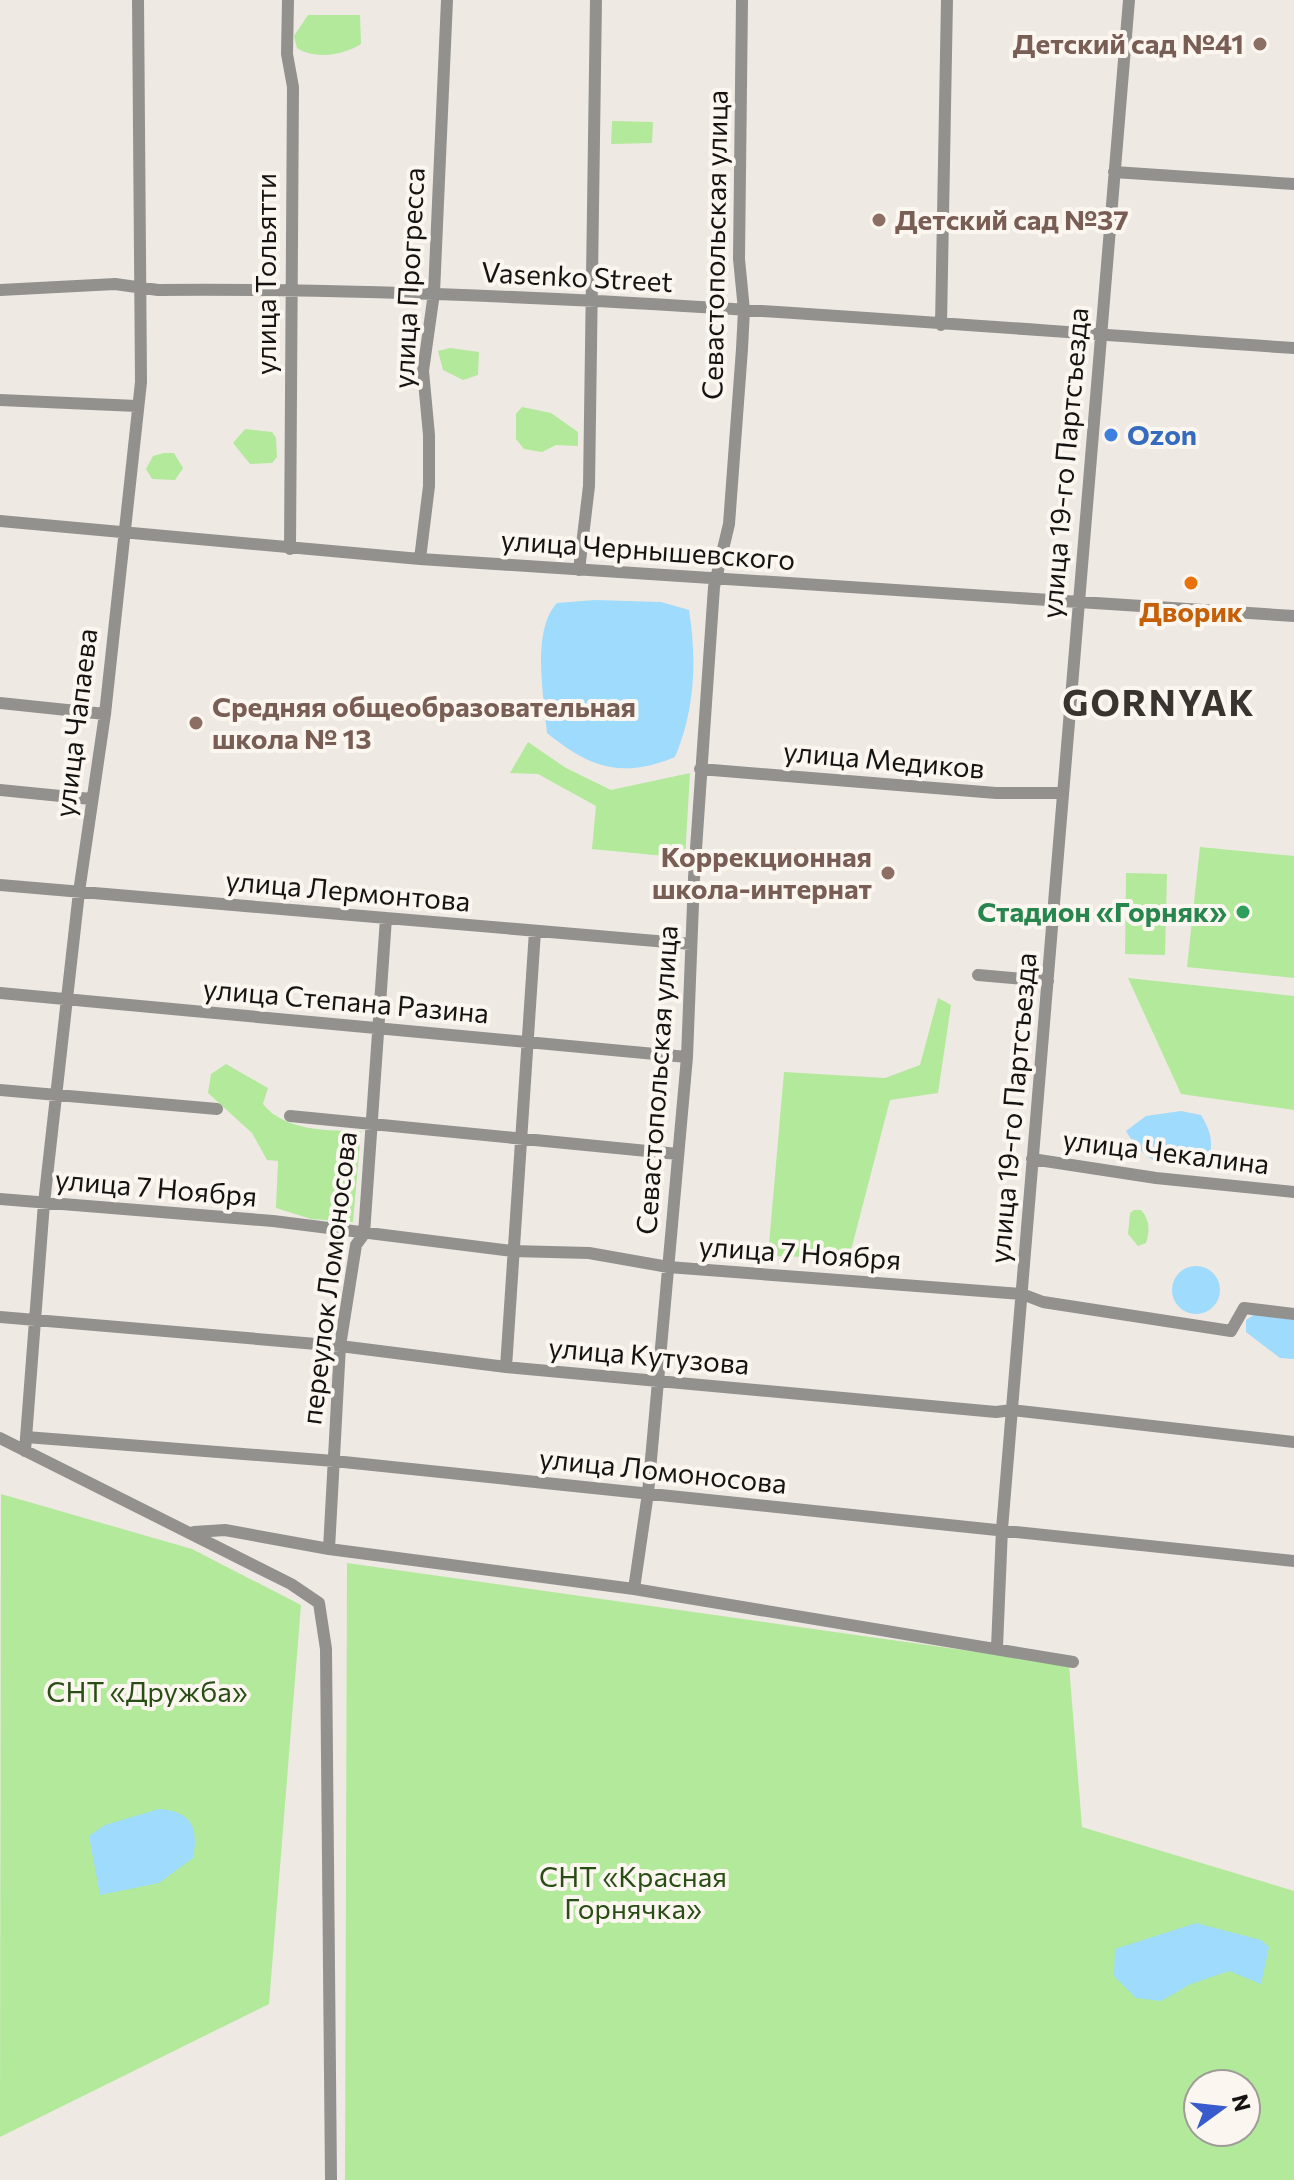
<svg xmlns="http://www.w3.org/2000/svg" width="1294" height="2180" font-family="Commissioner,sans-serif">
<rect width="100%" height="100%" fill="#efe9e3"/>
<path fill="#b2e99b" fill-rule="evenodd" d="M308 15H360L361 44C344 55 315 60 297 48L294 36Z
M612 121 653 122 652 143 611 144Z
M450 348 479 352 478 375 463 380 443 370 438 351Z
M522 407 551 413 578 432V446L556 445 542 452 524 449 516 439V414Z
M245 429 272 432 276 438 277 457 272 463 250 464 233 443Z
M164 453H174L183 468 175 480 152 479 146 469 153 456Z
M528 742 566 768 611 790 690 773 685 858 592 849 596 806 538 774 510 773Z
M1200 847 1294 856V978L1187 967Z
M1126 873 1167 874 1165 955 1125 954Z
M1128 978 1294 996V1110L1181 1094Z
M938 998 951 1005 938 1093 890 1100 849 1258 768 1256 784 1072 885 1078 920 1065Z
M226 1064 268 1088 263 1104C284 1131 329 1131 361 1131L353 1222 311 1219 276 1208 278 1161 267 1160 252 1133 208 1093 211 1074Z
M1134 1210H1141C1150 1220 1150 1231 1146 1243L1138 1246 1128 1234 1130 1213Z
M1 1494 192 1549 301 1605 269 2004 0 2137Z
M347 1563 1069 1665 1082 1827 1294 1891V2180H345ZM1198 2084H1246V2132H1198Z"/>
<path fill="#9edbfc" d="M595 600 661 602 689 610C697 660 695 710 675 757 622 779 590 768 547 733 544 697 531 631 557 603Z
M1181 1111 1201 1115C1212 1133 1214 1145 1207 1164 1169 1171 1146 1165 1126 1131L1146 1116Z
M1172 1290a24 24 0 1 1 48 0a24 24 0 1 1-48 0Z
M1255 1314 1294 1320V1359L1280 1358 1246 1332V1320Z
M159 1809C192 1811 199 1828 193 1858L159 1883 100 1895 89 1836 105 1825Z
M1196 1923 1261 1940 1269 1947 1261 1984 1229 1971 1191 1984 1161 2001 1136 1998 1114 1976 1115 1949Z"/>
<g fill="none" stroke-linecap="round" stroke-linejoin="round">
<path stroke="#92918e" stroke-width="12" d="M288 0 287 54 293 87 290 549
M1114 172 1294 184
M0 290 115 284 158 290C537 287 916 323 1294 348
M941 325 947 0
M0 400 137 406
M0 521 420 559 1294 616
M420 559 429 486V435L423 371 434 293 447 0
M579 570 589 486 596 0
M0 703 105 714
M700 769 996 793H1063
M0 790 91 799
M0 885 691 944
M978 975 1048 981
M0 993 687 1057
M0 1090 217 1109
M290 1116 678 1154
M1032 1159 1156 1178 1294 1192
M0 1199 273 1221 512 1251 589 1253 668 1267 1022 1294 1043 1302 1231 1331 1244 1308 1294 1314
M0 1317 340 1346 506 1367 996 1412 1012 1410 1294 1442
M506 1367 535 931
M26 1437 334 1461 1294 1561
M0 1438 291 1584 319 1603 326 1649 331 2180
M25 1451 44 1203 79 892 105 714 141 382 138 0
M194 1532 225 1530 329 1549 634 1589 1073 1662
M329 1549 340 1346 356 1245 364 1234 386 918
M634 1589 648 1493 687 1057 694 878 714 587 729 524 742 349 744 310 739 259 742 0
M997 1647 1002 1529 1129 0"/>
</g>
<g fill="#8d6e63" stroke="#fcf6f0" stroke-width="3">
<circle cx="1260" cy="44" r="8"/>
<circle cx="879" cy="220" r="8"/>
<circle cx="196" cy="723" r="8"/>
<circle cx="888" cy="873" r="8"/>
</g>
<circle fill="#3f7fe0" stroke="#fcf6f0" stroke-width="3" cx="1111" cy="435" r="8"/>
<circle fill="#e8710a" stroke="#fcf6f0" stroke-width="3" cx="1191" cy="583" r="8"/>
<circle fill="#2e9e5b" stroke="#fcf6f0" stroke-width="3" cx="1243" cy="912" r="8"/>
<g text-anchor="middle" stroke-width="8" stroke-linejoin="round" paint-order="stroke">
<g font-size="28" font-weight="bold" fill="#785e54" stroke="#fcf6f0" text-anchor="end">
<text x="1244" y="54">Детский сад №41</text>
<text x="895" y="230" text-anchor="start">Детский сад №37</text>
<text x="212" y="717" text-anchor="start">Средняя общеобразовательная<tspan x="212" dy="32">школа № 13</tspan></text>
<text x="872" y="867">Коррекционная<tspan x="872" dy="32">школа-интернат</tspan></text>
</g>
<g font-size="28" fill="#161412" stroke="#fcf6f0">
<text transform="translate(715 245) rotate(-89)" y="10">Севастопольская улица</text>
<text transform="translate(266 274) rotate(-90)" y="10">улица Тольятти</text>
<text transform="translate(577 277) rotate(3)" y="10">Vasenko Street</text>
<text transform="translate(409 278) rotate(-87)" y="10">улица Прогресса</text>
<text transform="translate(1065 463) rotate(-85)" y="10">улица 19-го Партсъезда</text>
<text transform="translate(648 550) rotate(4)" y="10">улица Чернышевского</text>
<text transform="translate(76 723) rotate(-83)" y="10">улица Чапаева</text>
<text transform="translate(884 760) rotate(5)" y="10">улица Медиков</text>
<text transform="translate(348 891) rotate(5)" y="10">улица Лермонтова</text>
<text transform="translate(346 1001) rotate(5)" y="10">улица Степана Разина</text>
<text transform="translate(657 1080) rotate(-86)" y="10">Севастопольская улица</text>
<text transform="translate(1013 1108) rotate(-85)" y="10">улица 19-го Партсъезда</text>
<text transform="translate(1166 1152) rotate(7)" y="10">улица Чекалина</text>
<text transform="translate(156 1188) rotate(5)" y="10">улица 7 Ноября</text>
<text transform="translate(800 1253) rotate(4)" y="10">улица 7 Ноября</text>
<text transform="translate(329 1278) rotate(-83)" y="10">переулок Ломоносова</text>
<text transform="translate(649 1356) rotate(5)" y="10">улица Кутузова</text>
<text transform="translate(663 1471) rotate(6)" y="10">улица Ломоносова</text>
</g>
<g font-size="28" font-weight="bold" fill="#366cbe" stroke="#fcf6f0" text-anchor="start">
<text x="1127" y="445">Ozon</text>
</g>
<g font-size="28" font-weight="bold" fill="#c56008" stroke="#fcf6f0">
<text x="1191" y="622">Дворик</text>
</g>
<g font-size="28" font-weight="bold" fill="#27864d" stroke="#fcf6f0" text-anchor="end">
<text x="1227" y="922">Стадион «Горняк»</text>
</g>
<g font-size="28" fill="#284e15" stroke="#fcf6f0">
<text x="147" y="1702">СНТ «Дружба»</text>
<text x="633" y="1887">СНТ «Красная<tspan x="633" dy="32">Горнячка»</tspan></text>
</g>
<g font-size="36" font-weight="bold" letter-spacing="2" fill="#393430" stroke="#fcf6f0">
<text x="1159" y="716">GORNYAK</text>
</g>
</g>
<g transform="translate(1222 2108) rotate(75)"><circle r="38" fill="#fcf6f0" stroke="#a09c97" stroke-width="2"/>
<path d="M0-6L14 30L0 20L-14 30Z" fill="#385ccd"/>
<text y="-12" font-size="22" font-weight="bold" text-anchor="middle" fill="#161412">N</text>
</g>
</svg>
